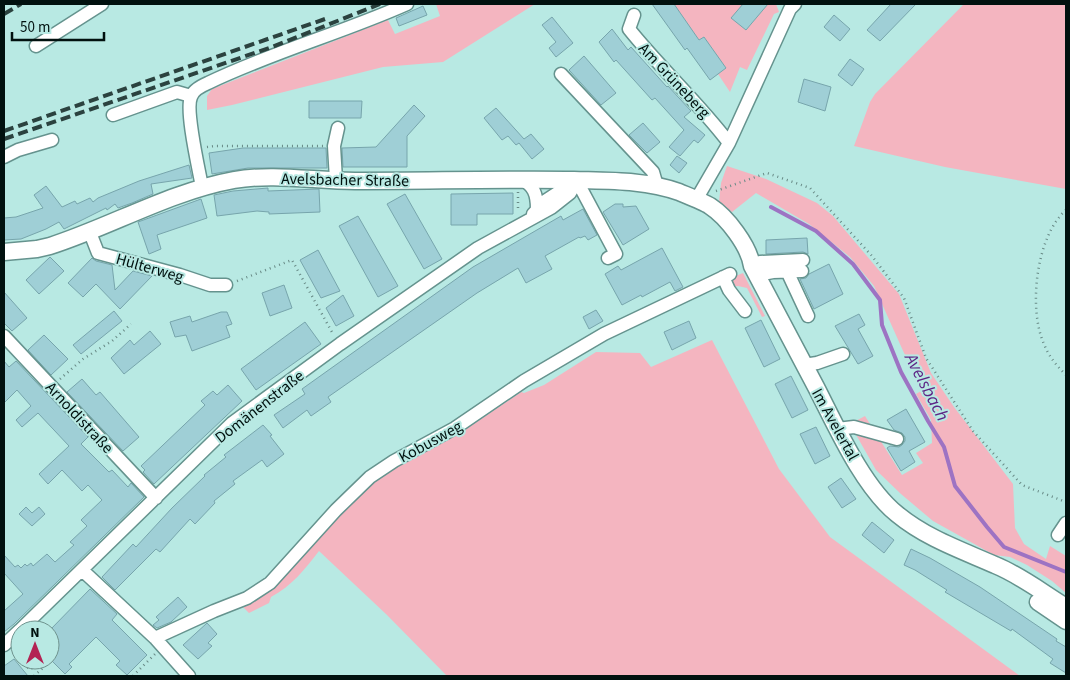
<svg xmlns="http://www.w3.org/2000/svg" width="1070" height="680" font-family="'Source Sans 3',sans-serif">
<rect width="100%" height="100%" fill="#b8e9e3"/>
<path fill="#f4b5c0" d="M436 4H535L443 62 383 67 232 105 207 110V96L212 89 388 20 395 34 440 16Z
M674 4H743L732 18 746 30 768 4H776L779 12 774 14 747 70 740 67 730 92 718 74 726 68 704 37 699 40Z
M964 4H1066V189L945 167 854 146 870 102 875 94Z
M727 166 766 179 817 203 833 216 899 294 931 373 954 407 1013 484 1015 528 1024 544 1046 559 1050 546 1066 556V593L1052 581 1027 565 1010 557 994 555 933 521 901 494 876 470 850 424 865 416 902 475 923 463 916 453 932 443 931 420 916 394 926 388 904 353 874 286 850 257 809 224 756 193 732 212 719 202 721 183Z
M743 273 765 316 762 317 747 288 738 286 731 287 728 279Z
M712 340 779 469 830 537 1020 676H447L387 615 319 551C305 569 292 586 271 597L269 603 249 613 243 607 274 586 291 570 339 514 373 482 397 465 460 433 521 392 524 393 544 385 596 352 640 353 651 367Z"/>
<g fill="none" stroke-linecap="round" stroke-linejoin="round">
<path stroke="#9d73c3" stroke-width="4" d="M771 207 816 231 853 264 880 300 882 325 901 372 928 421 944 447 955 486 987 527 1004 547 1066 572"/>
</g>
<path fill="#9fcfd6" stroke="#77a5ac" d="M652 4H674L699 40 704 37 726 68 710 80 687 48 685 50Z
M743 4H768L746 30 731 18Z
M891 4H916L880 41 867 30Z
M423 6 427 15 399 26 396 18Z
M834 15 850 29 840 41 824 27Z
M552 17 573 43 556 57 549 48 556 42 542 25Z
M612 29 628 50 631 47 667 87 668 86 691 111 684 117 705 135 698 143 694 140 680 156 669 147 684 130 655 98 652 100 616 60 614 62 599 42Z
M584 56 616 93 601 105 569 70Z
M850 59 864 69 852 86 838 75Z
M804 79 831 87 825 111 798 102Z
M309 101H362L361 118H309Z
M414 105 425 116 407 136V167H343L342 148 376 147Z
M496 108 524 139 531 134 544 149 532 159 519 143 516 145 508 136 502 140 484 118Z
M643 123 660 142 647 153 629 135Z
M243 148H326L327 168H248L212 174 209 153Z
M677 156 687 163 679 173 670 165Z
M189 165 192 178 151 184 153 194 132 203 118 208 115 204 107 210 106 208 64 229 59 222 46 229 21 239 4 240V218L16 217 43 208 34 195 46 186 62 207 75 201 77 204 90 198 93 202 98 198 139 181Z
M268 188V191L319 189 320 212 269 214V212L257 211 217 216 214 195 233 191Z
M513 193V214H477V225H451V194Z
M405 194 442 259 424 269 387 204Z
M201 199 207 218 157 235 161 249 149 254 138 222Z
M615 204H623V207L636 206 649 229 623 245 603 212Z
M583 209 597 235 588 240 585 236 580 238 579 237 545 256 552 269 526 283 518 268 477 293 328 397 331 402 311 416 307 410 283 428 274 415 305 394 302 389 473 267 561 216 563 220Z
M358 216 398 286 378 297 339 226Z
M807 238 808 254 803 252 766 254V240Z
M662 248 683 287 675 291 670 282 642 297 641 295 622 305 605 274 618 266 621 270Z
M318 250 340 291 321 298 300 260Z
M50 257 64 271 39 294 26 280Z
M92 258 96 261 112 265 115 290 133 271 152 276 120 309 96 284 83 297 68 283Z
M829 264 843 294 814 309 800 279 806 278 809 274Z
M284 285 292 308 270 316 262 293Z
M4 292 27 318 12 331 4 323Z
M343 295 354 316 336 326 326 308Z
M596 310 603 321 589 329 583 317Z
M114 311 122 321 81 354 73 345Z
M221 312H227L232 324 226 326 230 337 192 351 186 335 175 337 170 322 190 316 192 322Z
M859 314 865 325 858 329 873 356 858 364 835 326Z
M761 320 780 359 764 367 745 328Z
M689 321 696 338 672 350 664 332Z
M305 322 321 344 256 390 241 369Z
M150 331 161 344 124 374 111 358 130 340 134 345Z
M44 335 68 359 51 375 28 350Z
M4 361 9 367 16 361 88 437 81 444 109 472 112 470 128 487 131 483 144 497 14 624 4 632V611L23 594 4 573V555L15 567 18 565 21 568 25 564 27 566 31 563 33 566 47 554 55 562 74 545 70 542 87 526 81 520 102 500 88 485 82 491 62 470 48 484 39 474 69 446 38 413 22 427 16 420 31 406 17 390 4 403Z
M791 376 808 410 792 418 775 384Z
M82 379 96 395 100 392 139 437 123 451 67 392Z
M228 385 242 401 154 484 143 472 145 470 141 466 205 405 201 401 213 391 217 395Z
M906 409 925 442 909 451 915 462 901 471 887 448 890 446 899 447 902 445 905 441V437L902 433 894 430 887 420Z
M263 425 272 435 270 436 284 454 267 467 262 460 233 481 235 484 214 501 215 503 195 524 190 519 160 552 156 549 115 590 102 577 133 544 136 547 172 508 205 476 204 475 226 457 224 455Z
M816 427 830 456 815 464 800 434Z
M841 478 856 499 842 508 828 487Z
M26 507 32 513 39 507 45 514 32 526 19 514Z
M872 522 894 540 884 553 862 535Z
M911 549 930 558 980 587 1057 639 1056 641 1066 647V673L1050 663 1053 659 1012 629 1011 631 945 592 947 590 915 570 904 565Z
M90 589 117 614 112 620 147 655 127 675 116 665 120 661 96 637 69 664 72 667 65 674 50 659V630Z
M178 597 187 607 171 622 157 628 153 625 159 620 156 617Z
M207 623 217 634 208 643 212 646 198 659 183 645Z
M14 659 28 676H4V666Z"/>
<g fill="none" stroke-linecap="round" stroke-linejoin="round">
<g stroke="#65938e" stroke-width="15">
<path id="minor" d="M634 15 629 29C661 69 698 102 729 143
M36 46 102 4
M561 74 653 172 657 186
M113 115 177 92 191 96
M4 157 18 150 52 140
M521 179C534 186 537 194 537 209
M336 180 334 146 338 128
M577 181 616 254 608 258
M202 187C199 170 185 110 191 97 193 90 201 86 208 83 272 52 342 33 407 4
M696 200 729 143 790 9 795 4
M533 214 545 201 574 182
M89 230 98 253 180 275 210 285H226
M752 266 760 262 803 260
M787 271 808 316
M757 275 773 272 802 271
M723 277 729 290 745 311
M4 336 156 498
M804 365 817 363 843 354
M837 429 854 427 897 439
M1058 535 1066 523
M82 570 155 638 189 676
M20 630 232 423 340 344 478 248 551 208 570 193 577 181
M155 638 214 611 247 598 270 583 336 510 370 477 394 461 455 428 524 381 604 334 730 274
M4 645 20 630"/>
</g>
<g stroke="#65938e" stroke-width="19">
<path id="major" d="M4 252 37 249 50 246C112 226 169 192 234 180 274 173 315 181 355 181 428 181 501 179 574 180 610 181 645 180 679 192 686 195 704 202 710 206 727 217 749 246 752 266 774 307 795 347 816 387 836 426 863 487 897 514 926 538 961 550 995 565 1020 575 1043 593 1066 607
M1038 602 1066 621"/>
</g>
<path stroke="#688a86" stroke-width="2.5" stroke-dasharray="1 4" stroke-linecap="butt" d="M207 147 215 146H323
M716 191 767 173 810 188 872 256 904 298 926 358 973 431 1022 485 1066 502
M518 192V212
M1066 210C1036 236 1028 309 1044 344 1049 357 1057 366 1066 375
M237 281 292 260 333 334
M60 379 83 359 112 341 131 324
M13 652 20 659
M21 660 30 670 39 661 44 667 51 660
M34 676 44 667
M133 676 155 654"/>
<use href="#minor" stroke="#fff" stroke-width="12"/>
<use href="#major" stroke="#fff" stroke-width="16"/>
<path stroke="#2b423f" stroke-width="4" stroke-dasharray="10 5" stroke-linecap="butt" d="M4 14 21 4
M4 131 325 19
M4 139 272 47 380 4"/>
</g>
<g text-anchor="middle" stroke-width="4" stroke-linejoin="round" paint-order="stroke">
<g font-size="16" fill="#01110f" stroke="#b8e9e3">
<text transform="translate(675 80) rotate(47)" y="6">Am Grüneberg</text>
<text transform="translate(345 179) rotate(1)" y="6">Avelsbacher Straße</text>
<text transform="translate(150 267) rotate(16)" y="6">Hülterweg</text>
<text transform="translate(259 406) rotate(-38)" y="6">Domänenstraße</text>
<text transform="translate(80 417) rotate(47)" y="6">Arnoldistraße</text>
<text transform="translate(836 424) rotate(61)" y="6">Im Avelertal</text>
<text transform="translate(430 441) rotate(-29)" y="6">Kobusweg</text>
</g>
<g font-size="18" font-style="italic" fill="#5d2585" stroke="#b8e9e3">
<text transform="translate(927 387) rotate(62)" y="6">Avelsbach</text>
</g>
</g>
<rect width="1070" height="680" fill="none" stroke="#01110f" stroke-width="10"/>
<g transform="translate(35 645)"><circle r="24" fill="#b8e9e3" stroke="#6f938e"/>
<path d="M0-4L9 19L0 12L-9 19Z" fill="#b32353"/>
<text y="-8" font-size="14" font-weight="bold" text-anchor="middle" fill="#01110f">N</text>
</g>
<path d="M12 32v8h92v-8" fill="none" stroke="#01110f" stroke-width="2.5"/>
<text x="20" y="32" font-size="15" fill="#01110f" stroke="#b8e9e3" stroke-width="4" paint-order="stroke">50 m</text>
</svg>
